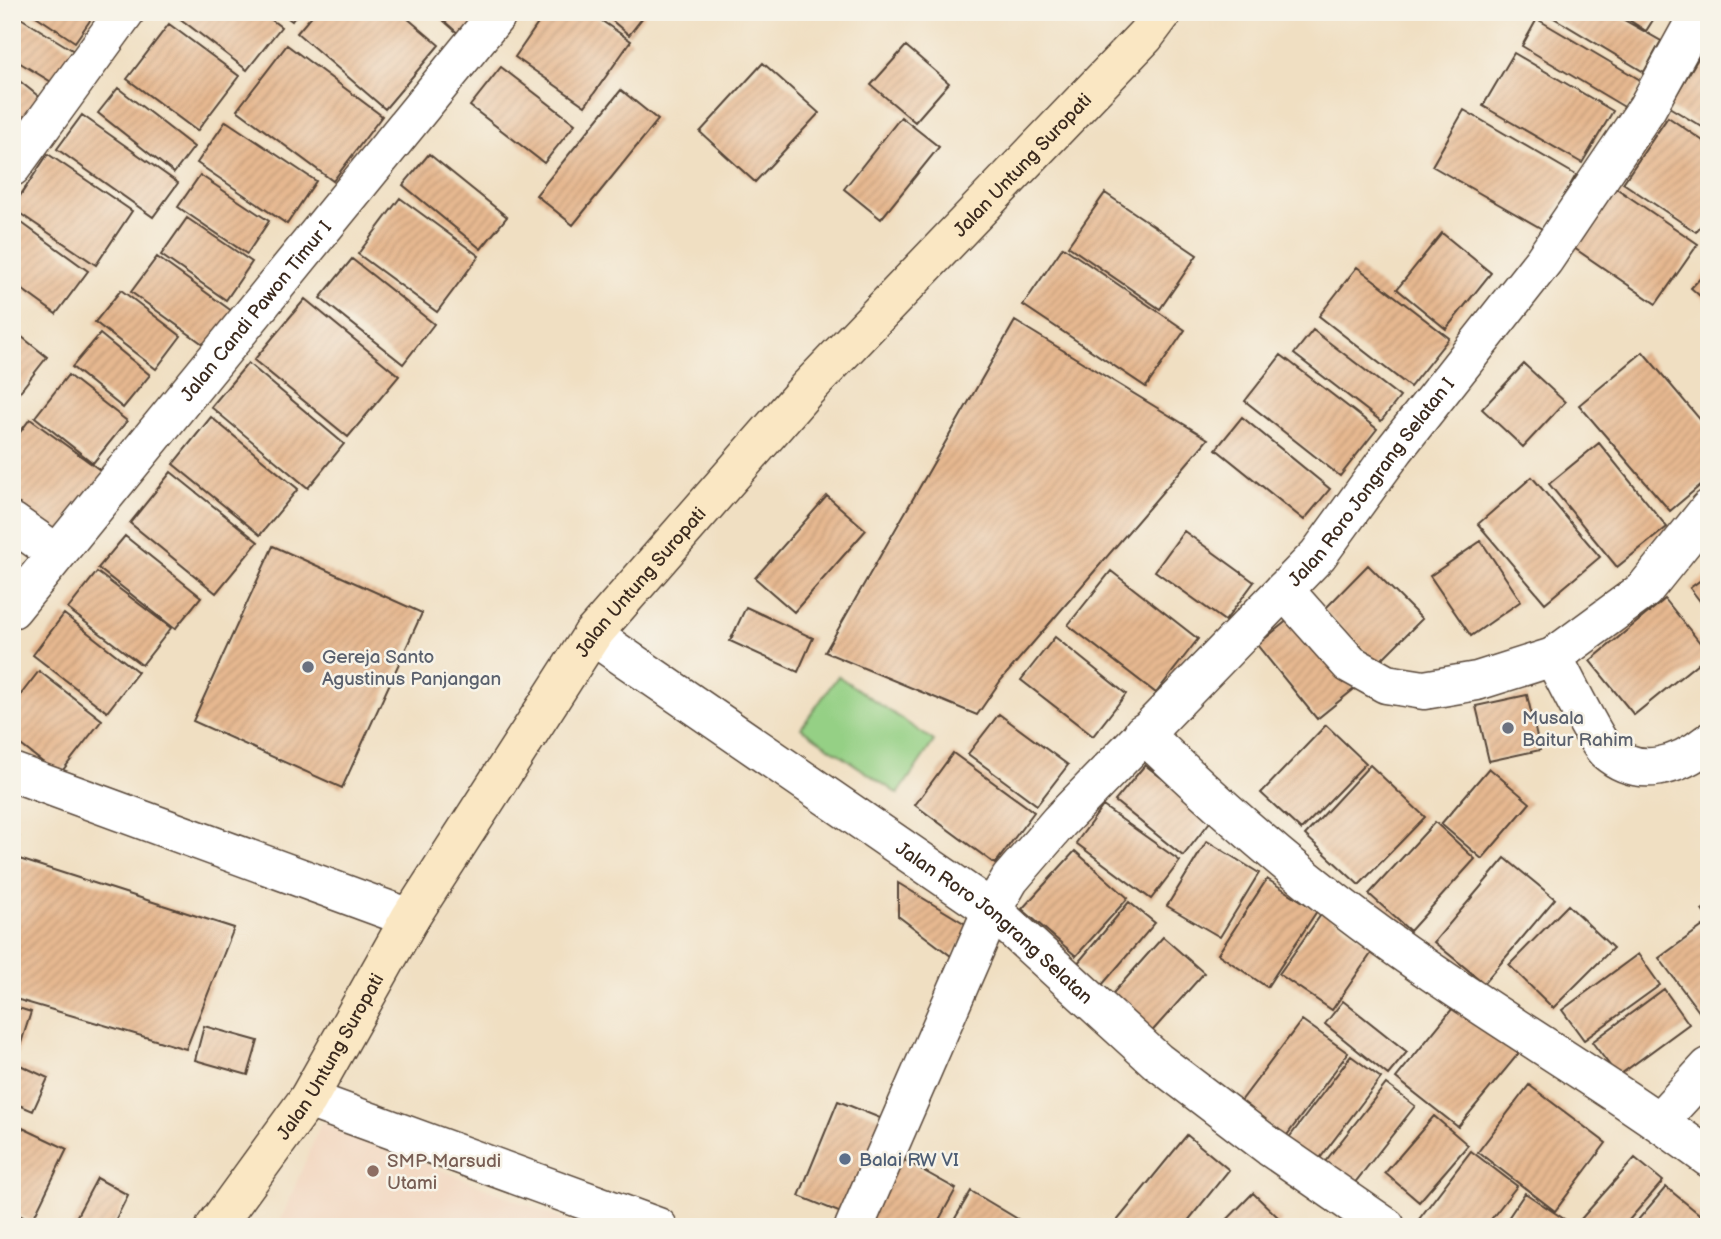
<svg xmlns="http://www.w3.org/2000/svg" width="1721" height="1239" font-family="'Balsamiq Sans',sans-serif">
<defs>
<pattern id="building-hatch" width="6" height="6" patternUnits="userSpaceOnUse" patternTransform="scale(1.75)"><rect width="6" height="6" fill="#e6b890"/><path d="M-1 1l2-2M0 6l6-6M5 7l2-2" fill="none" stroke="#c69e7c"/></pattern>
</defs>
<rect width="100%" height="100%" fill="#f7f3e8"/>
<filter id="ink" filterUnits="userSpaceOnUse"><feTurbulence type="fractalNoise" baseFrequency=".0143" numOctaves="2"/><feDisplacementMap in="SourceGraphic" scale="14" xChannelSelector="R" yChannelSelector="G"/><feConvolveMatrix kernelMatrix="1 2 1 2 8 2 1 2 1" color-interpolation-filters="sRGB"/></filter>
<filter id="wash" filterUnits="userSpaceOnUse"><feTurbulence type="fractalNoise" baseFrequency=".00686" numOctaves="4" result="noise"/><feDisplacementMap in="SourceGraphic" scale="28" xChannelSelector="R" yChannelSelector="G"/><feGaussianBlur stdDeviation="1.57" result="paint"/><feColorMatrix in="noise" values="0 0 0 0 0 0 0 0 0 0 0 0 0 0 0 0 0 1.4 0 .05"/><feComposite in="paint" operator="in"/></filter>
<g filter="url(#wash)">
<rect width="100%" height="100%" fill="#f0dfc2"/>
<path fill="#f2d5be" d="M322 1121 566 1221 564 1227H278Z"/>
<path fill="#95d085" stroke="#687d52" stroke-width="2" d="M838 676 934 741 898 794 801 728Z"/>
<g id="blocks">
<path fill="url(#building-hatch)" d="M30 12H96L75 42Z
M175 12H261L281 27 247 70 174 14Z
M280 12H298L292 21Z
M315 12H400L439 45 385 109 297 33Z
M434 12H485L462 37Z
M546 12H589L631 41 585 106 515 57Z
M602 12H647L629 35Z
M1544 12H1610L1661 41 1644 72Z
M1617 12H1658L1646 31Z
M19 17 82 56 63 89 12 58V27Z
M1537 19 1642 81 1626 108 1522 46Z
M169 24 239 76 197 131 127 79Z
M287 45 382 116 333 181 237 110Z
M906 46 949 83 915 122 871 85Z
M1702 52 1709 56V131L1669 107Z
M1514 53 1613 111 1582 163 1483 106Z
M763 63 819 113 755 182 700 132Z
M501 67 575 124 544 163 470 106Z
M17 79 48 104 12 151V85Z
M118 88 194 147 174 173 98 113Z
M621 90 658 120 573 225 536 195Z
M1464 110 1576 175 1544 230 1432 166Z
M82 115 178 183 153 217 57 149Z
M901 117 939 147 881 219 844 189Z
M1668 117 1709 145V214L1696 232 1623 183Z
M226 121 316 181 287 224 197 163Z
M48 154 132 211 96 265 12 208Z
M429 154 507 217 481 249 403 185Z
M200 175 269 221 247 254 178 207Z
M1616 188 1698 244 1656 304 1574 248Z
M1105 193 1197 255 1160 309 1068 246Z
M400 198 479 256 437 312 358 254Z
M15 218 88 271 56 314 12 282V223Z
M187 218 252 262 226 300 161 255Z
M1442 233 1491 273 1446 329 1397 289Z
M1063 247 1185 330 1146 387 1023 305Z
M157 257 240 317 214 352 131 292Z
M352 259 434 324 403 364 320 298Z
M1357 267 1449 338 1410 387 1319 316Z
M1709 269V304L1691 288Z
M121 290 181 336 156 369 95 322Z
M305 299 399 376 348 437 254 360Z
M1015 321 1208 439 1001 680 977 715 825 652Z
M12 329 47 357 14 399 12 397Z
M1313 330 1400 397 1381 421 1294 354Z
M100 334 150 375 123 408 72 367Z
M1643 352 1709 430V478L1670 511 1579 405Z
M1281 355 1377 429 1340 476 1245 401Z
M248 363 344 444 308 488 211 407Z
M1524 364 1565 402 1523 447 1482 409Z
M68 375 127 421 93 463 35 417Z
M211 417 298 489 260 535 173 464Z
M1242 417 1330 489 1304 520 1216 449Z
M30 419 104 473 58 535 12 502V443Z
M1599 443 1667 527 1617 567 1549 484Z
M171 472 258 542 216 593 130 523Z
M1532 477 1600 557 1545 603 1478 524Z
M827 496 866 530 794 612 755 578Z
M1184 531 1254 582 1225 621 1155 571Z
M125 536 201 597 175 629 98 568Z
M1481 541 1521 601 1471 636 1430 576Z
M273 546 422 613 342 788 193 721Z
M12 562 31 577 12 600Z
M1368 565 1422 619 1378 663 1324 610Z
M1111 571 1198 639 1156 693 1068 625Z
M97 572 171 628 142 665 68 609Z
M1709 574V613L1690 588Z
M1665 599 1709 654 1634 715 1590 661Z
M746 607 813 638 798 672 730 641Z
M64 614 138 672 107 712 33 655Z
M1294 615 1354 689 1317 719 1257 645Z
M1055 637 1126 694 1093 736 1021 680Z
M39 671 102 720 59 775 12 738V706Z
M1527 695 1540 750 1489 761 1476 706Z
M999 714 1068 765 1037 805 968 754Z
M1326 725 1366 763 1301 830 1261 793Z
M953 753 1034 812 995 864 915 805Z
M1145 765 1213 818 1183 856 1115 801Z
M1370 765 1425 817 1359 885 1305 835Z
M1489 768 1530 803 1482 859 1441 824Z
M1103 806 1180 861 1151 899 1076 843Z
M1435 822 1475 859 1410 931 1369 894Z
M12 834 19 837 12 851Z
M1207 841 1259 873 1220 937 1167 906Z
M1075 851 1128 898 1076 956 1022 909Z
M13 857 234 928 186 1049 12 998Z
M1505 858 1555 899 1484 983 1434 942Z
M1267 879 1317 911 1267 987 1218 954Z
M898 883 972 928 951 956 898 916Z
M1129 902 1155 923 1102 985 1077 964Z
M1568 905 1613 948 1553 1008 1509 965Z
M1709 905V920L1702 910Z
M1323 912 1375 948 1332 1010 1279 974Z
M1703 926 1709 934V1019L1706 1021 1659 958Z
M1163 937 1204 973 1147 1037 1106 1001Z
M1638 954 1660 985 1584 1040 1562 1010Z
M1664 989 1689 1024 1618 1076 1592 1042Z
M1343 1001 1407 1052 1388 1075 1325 1024Z
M1457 1003 1519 1053 1458 1127 1396 1078Z
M12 1006 31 1012 13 1068 12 1067Z
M1302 1020 1348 1053 1284 1139 1238 1105Z
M204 1026 258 1041 248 1075 195 1060Z
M1351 1056 1381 1078 1314 1166 1285 1143Z
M20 1065 48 1078 33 1111 12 1102V1082Z
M1386 1084 1415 1106 1353 1185 1324 1163Z
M1529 1085 1606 1143 1555 1211 1478 1152Z
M838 1101 890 1122 851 1217 799 1196Z
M1434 1116 1468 1145 1419 1202 1385 1173Z
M12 1123 67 1149 32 1221 12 1212Z
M1187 1135 1229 1170 1183 1227H1112Z
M1471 1151 1517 1186 1485 1227H1413Z
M897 1156 956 1189 935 1227H875L862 1219Z
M1635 1158 1663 1181 1623 1227H1591L1581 1219Z
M97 1178 128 1195 112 1227H71Z
M1666 1187 1709 1222V1227H1632Z
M971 1191 1026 1224 1024 1227H950Z
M1253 1193 1282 1221 1276 1227H1220Z
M1525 1193 1576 1227H1502Z"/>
</g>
</g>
<g filter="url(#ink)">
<use href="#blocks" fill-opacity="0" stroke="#564537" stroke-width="2"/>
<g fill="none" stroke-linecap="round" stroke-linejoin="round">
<g stroke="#564537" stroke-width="41">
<g id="minor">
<path d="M12 167 125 12"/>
<path d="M12 522 56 553"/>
<path d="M1284 590 1350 664 1386 684 1424 690 1477 681 1553 657 1644 590 1709 509"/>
<path id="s1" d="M12 609 499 12"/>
<path id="s2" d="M592 635 992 910 1157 1061 1270 1147 1386 1227"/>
<path d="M1553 657C1563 675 1595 741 1606 751 1639 780 1679 766 1709 742"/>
<path d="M1143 733C1213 801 1285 865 1363 923 1475 1007 1597 1075 1709 1158"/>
<path d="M12 772 410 918"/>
<path d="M308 1099 658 1227"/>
<path d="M1659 1121 1709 1067"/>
<path id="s3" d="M854 1227 992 910 1010 879 1059 822 1318 555 1395 449 1544 260 1647 108 1700 12"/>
</g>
</g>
<g stroke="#564537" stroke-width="41">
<g id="secondary">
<path id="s4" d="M215 1227 308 1099 410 918 592 635 806 390 1145 36 1163 12"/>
</g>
</g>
<use href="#minor" stroke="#fff" stroke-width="38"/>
<use href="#secondary" stroke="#fae7c3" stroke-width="38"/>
</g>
</g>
<g fill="#6b7280" stroke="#f7f3e8" stroke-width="2.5">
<circle cx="308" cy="667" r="7"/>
<circle cx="1508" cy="728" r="7"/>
</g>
<circle fill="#5c6f8a" stroke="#f7f3e8" stroke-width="2.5" cx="845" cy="1159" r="7"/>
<circle fill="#8d6e63" stroke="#f7f3e8" stroke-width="2.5" cx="373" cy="1171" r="7"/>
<g text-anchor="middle" stroke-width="5" stroke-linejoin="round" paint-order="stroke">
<g font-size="19" fill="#3b2a1e" stroke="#f7f3e8">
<text dy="7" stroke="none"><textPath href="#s4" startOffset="1340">Jalan Untung Suropati</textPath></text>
<text dy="7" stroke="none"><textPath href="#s1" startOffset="385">Jalan Candi Pawon Timur I</textPath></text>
<text dy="7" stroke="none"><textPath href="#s3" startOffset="919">Jalan Roro Jongrang Selatan I</textPath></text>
<text dy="7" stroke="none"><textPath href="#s4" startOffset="774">Jalan Untung Suropati</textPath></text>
<text dy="7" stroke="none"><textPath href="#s2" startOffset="495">Jalan Roro Jongrang Selatan</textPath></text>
<text dy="7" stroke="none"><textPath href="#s4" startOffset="206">Jalan Untung Suropati</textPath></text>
</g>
<g font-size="19" fill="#5b616d" stroke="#f7f3e8" text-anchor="start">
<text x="322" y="663">Gereja Santo<tspan x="322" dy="22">Agustinus Panjangan</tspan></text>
<text x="1522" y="724">Musala<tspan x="1522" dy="22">Baitur Rahim</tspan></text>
</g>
<g font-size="19" fill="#4e5e75" stroke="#f7f3e8" text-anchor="start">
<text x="859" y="1166">Balai RW VI</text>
</g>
<g font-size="19" fill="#785e54" stroke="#f7f3e8" text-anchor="start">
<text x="387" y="1167">SMP Marsudi<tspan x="387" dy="22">Utami</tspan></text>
</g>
</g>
<rect width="1721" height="1239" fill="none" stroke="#f7f3e8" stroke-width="42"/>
</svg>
